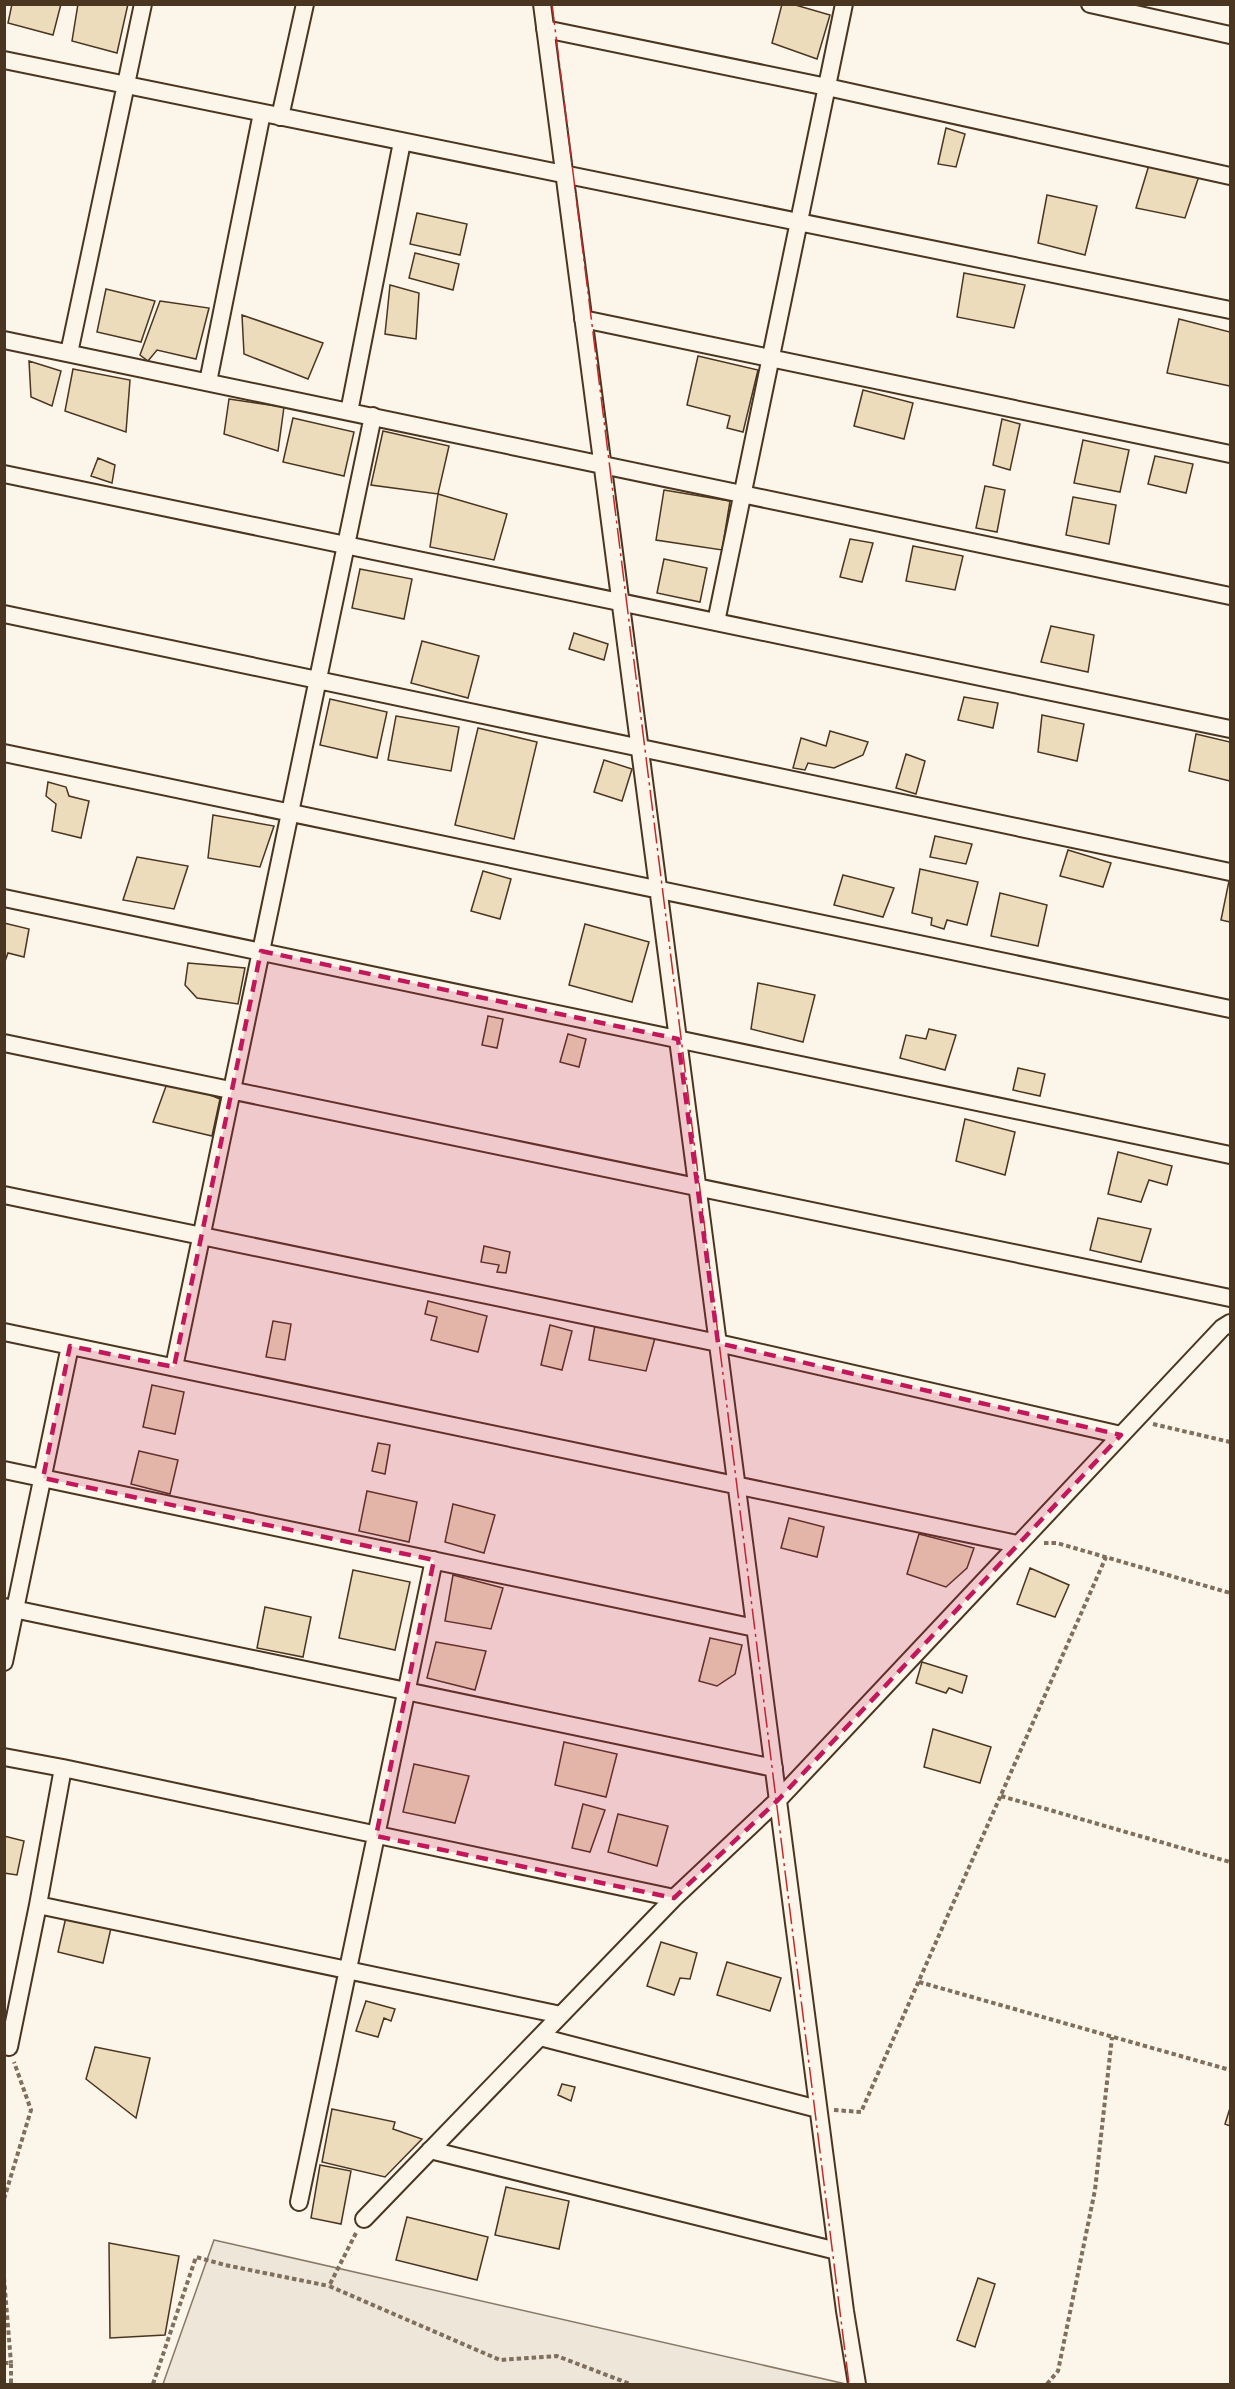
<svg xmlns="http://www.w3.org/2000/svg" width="1235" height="2389" font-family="Figtree,sans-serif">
<rect width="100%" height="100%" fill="#fbf6e9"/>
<path fill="#ede6d9" stroke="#887966" stroke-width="1.5" d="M214 2240 846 2384H163Z"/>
<path fill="#ecdcbc" stroke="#4a3520" stroke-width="1.5" d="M12 4H61L53 35 8 23Z
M78 4H128L117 53 72 41Z
M782 4H792L830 15 817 59 772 43Z
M946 128 965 134 956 167 938 164Z
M1149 165 1199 176 1185 218 1136 208Z
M1047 195 1097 206 1085 255 1038 243Z
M417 213 467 224 460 255 410 244Z
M415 253 459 264 453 290 409 278Z
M964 273 1025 285 1014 328 957 317Z
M390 285 419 293 416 339 385 334Z
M106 289 155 301 141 342 97 332Z
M160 301 209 308 196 359 157 350 148 361 140 355Z
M242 315 323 343 308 379 244 354Z
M1179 319 1230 332V386L1167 373Z
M698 356 758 370 743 432 727 428 730 416 687 405Z
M29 361 61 371 52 406 31 397Z
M73 369 130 380 126 432 65 411Z
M863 390 913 403 904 439 854 426Z
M229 399 284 407 278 451 224 434Z
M293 418 354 432 344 476 283 462Z
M1002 419 1020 424 1010 470 993 465Z
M383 431 449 446 438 494 371 485Z
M1083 440 1129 450 1120 492 1074 483Z
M1155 456 1193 464 1186 493 1148 484Z
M98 458 115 465 112 483 91 476Z
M985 486 1005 490 997 532 976 528Z
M664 490 730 501 722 550 656 540Z
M438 494 507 514 494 560 430 547Z
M1073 497 1116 505 1109 544 1066 535Z
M850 539 873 543 862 582 840 577Z
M913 546 963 556 955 590 906 581Z
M664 559 707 568 700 602 657 593Z
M360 569 412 579 404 619 352 608Z
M1051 626 1094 635 1088 672 1041 662Z
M574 633 608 644 604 660 569 649Z
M422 641 479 656 468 698 411 683Z
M964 697 998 703 993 728 958 720Z
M330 699 387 712 377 758 320 745Z
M1042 715 1084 724 1077 761 1038 752Z
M396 716 459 727 451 771 388 760Z
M478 728 537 742 514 839 455 825Z
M830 731 868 742 863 755 834 768 808 763 805 770 793 768 801 738 826 746Z
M1196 734 1230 742V781L1189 771Z
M906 754 925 761 916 794 896 788Z
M604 760 632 769 622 801 594 792Z
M48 782 66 787 69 796 89 801 81 838 52 831 56 804 46 796Z
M213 815 274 826 260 867 208 858Z
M935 836 972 844 966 864 930 857Z
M1068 850 1111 863 1103 887 1060 876Z
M137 857 188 866 174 909 123 900Z
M920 869 978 882 967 925 947 920 944 929 931 925 932 918 912 913Z
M483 871 511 879 500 919 471 911Z
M843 875 894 888 883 917 834 905Z
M1229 881H1230V922L1221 920Z
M1000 893 1047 905 1038 946 991 936Z
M4 923 29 929 24 957 8 953 4 964Z
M585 924 649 942 632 1002 569 985Z
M188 963 245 968 238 1004 197 998 185 985Z
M758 983 815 995 803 1042 751 1029Z
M488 1016 503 1019 497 1048 482 1045Z
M929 1029 956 1035 945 1070 900 1058 906 1035 926 1039Z
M568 1034 586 1039 579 1067 560 1062Z
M1018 1068 1045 1074 1040 1096 1013 1090Z
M169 1078 220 1099 212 1136 153 1122Z
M965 1119 1015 1132 1005 1175 956 1161Z
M1118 1152 1172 1166 1167 1185 1149 1180 1141 1202 1108 1194Z
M1098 1218 1151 1229 1141 1262 1090 1250Z
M484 1246 510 1252 506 1273 497 1272 499 1265 481 1262Z
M428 1301 487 1316 478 1352 431 1340 437 1317 425 1314Z
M273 1321 291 1324 285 1360 266 1357Z
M550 1325 572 1331 562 1370 541 1365Z
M595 1325 655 1338 646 1371 589 1360Z
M152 1385 184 1392 175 1434 143 1427Z
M378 1443 390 1445 385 1474 372 1471Z
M139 1451 178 1460 170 1494 131 1484Z
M367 1491 417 1502 409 1542 359 1531Z
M453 1504 495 1515 484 1553 445 1542Z
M789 1518 824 1527 817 1557 781 1548Z
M919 1534 974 1548 967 1568 946 1587 907 1574Z
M1030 1568 1069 1585 1055 1617 1017 1604Z
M353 1570 410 1582 395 1650 339 1638Z
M453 1575 503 1588 491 1629 445 1621Z
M265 1607 311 1617 303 1657 257 1648Z
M710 1638 742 1645 735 1674 717 1686 699 1681Z
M436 1642 486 1651 475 1690 427 1678Z
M922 1662 967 1676 962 1693 949 1688 946 1693 916 1683Z
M933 1729 991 1747 980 1783 924 1767Z
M564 1742 617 1754 606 1797 555 1785Z
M414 1764 469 1776 455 1823 403 1812Z
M583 1804 605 1810 590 1852 572 1848Z
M618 1814 668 1826 657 1866 608 1852Z
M4 1836 24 1841 17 1875 4 1873Z
M66 1917 111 1928 103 1963 58 1952Z
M661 1942 697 1953 690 1979 680 1978 674 1995 647 1986Z
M727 1962 781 1978 770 2011 717 1995Z
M366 2001 395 2009 391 2021 384 2018 378 2037 356 2031Z
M95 2047 150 2058 136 2118 86 2079Z
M562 2084 575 2087 571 2101 558 2095Z
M1230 2108V2126L1225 2124Z
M332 2109 395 2122 393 2129 422 2139 385 2177 322 2162Z
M320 2165 351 2171 341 2224 311 2218Z
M506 2187 569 2201 559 2249 495 2235Z
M407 2217 488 2237 477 2280 396 2260Z
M109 2243 179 2256 165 2335 110 2338Z
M978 2278 995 2284 975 2347 957 2340Z"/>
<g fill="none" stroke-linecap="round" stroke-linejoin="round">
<g stroke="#4a3520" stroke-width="20">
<path id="minor" d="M542 4 845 2311 857 2384
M1090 4 1230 35
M545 29 827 87 1230 176
M4 60 1230 310
M280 117 305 4
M583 319 1230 454
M4 340 1230 596
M69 353 143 4
M208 382 262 113
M349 412 402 142
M4 474 1230 729
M4 614 1230 872
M716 622 844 4
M4 753 1230 1009
M4 898 1230 1155
M4 1043 1230 1298
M4 1195 718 1343 1121 1435
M4 1332 1017 1544
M174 1367 373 416
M4 1470 755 1628
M4 1607 774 1768
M4 1662 70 1346
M4 1757 63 1768 674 1898
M38 1905 561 2015
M540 2037 818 2109
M4 2046 9 2047 38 1905 63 1768
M430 2150 837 2251
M299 2202 434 1560
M364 2219 674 1898 778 1800 1222 1328 1230 1323"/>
</g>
<path stroke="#7f6f5c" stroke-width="4" stroke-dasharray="4.5 3" stroke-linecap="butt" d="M1153 1424 1230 1442
M1044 1543H1057L1230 1593
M1001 1796 1230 1862
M919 1982 1230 2070
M834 2110 861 2112 1106 1557
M4 2199 31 2110 14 2062
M356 2233 329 2286 500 2360 557 2356 630 2384
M4 2278 11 2363
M4 2363H11V2384
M153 2384 196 2257 225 2265 329 2286
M1047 2384 1058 2371 1095 2190 1112 2037"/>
<use href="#minor" stroke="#fbf6e9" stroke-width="16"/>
<path stroke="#c62828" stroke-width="1.5" stroke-dasharray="21 4.5 3 4.5" stroke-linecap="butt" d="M552 4 849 2384"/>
</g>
<path fill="#c2185b" fill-opacity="0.2" stroke="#c2185b" stroke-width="4.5" stroke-dasharray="12 8" stroke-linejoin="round" d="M261 951 678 1039 718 1343 1121 1435 778 1800 674 1898 376 1836 434 1560 43 1478 70 1346 174 1367Z"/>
<rect width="1235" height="2389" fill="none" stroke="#4a3520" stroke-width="12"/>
</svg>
